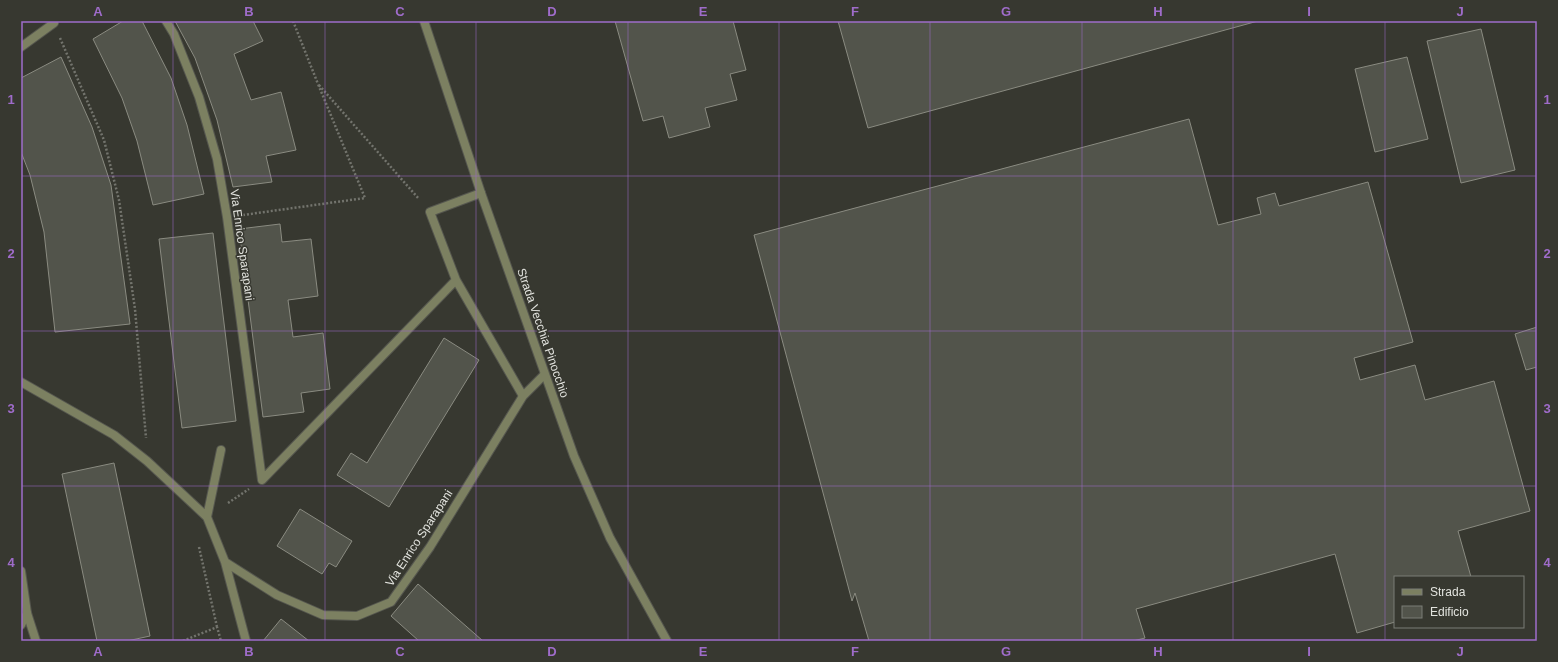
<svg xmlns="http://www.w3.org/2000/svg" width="1558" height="662" font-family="Helvetica,sans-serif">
<rect width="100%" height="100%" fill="#373830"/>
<path fill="#52544b" stroke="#8a8b81" d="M123 21H142L171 78 187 125 204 194 153 205 137 141 122 98 93 39Z
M175 21H253L263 41 234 54 251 100 281 92 296 150 266 156 272 182 233 187 217 120 195 58Z
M615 21H733L746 70 730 74 737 100 705 108 710 127 669 138 663 116 643 121Z
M838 21H1258L868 128Z
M1481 29 1515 170 1461 183 1427 41Z
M61 57 92 127 111 185 130 324 55 332 44 232 30 175 21 152V78Z
M1407 57 1428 139 1375 152 1355 69Z
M1189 119 1218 225 1261 214 1257 198 1275 193 1279 206 1368 182 1413 342 1354 358 1360 380 1415 365 1425 400 1494 381 1530 511 1458 531 1471 577H1395V622L1357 633 1335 554 1136 609 1145 638 1133 641H869L855 593 852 601 754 235Z
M280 224 282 242 311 239 318 296 288 300 293 337 323 333 330 389 301 393 304 412 263 417 239 229Z
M213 233 236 421 182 428 159 239Z
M1537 327V367L1526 370 1515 334Z
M444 338 479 360 389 507 337 475 351 453 367 463Z
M114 463 150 636 127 641H97L62 474Z
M300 509 352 541 336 567 329 563 322 574 277 546Z
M418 584 483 641H419L391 616Z
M281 619 309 641H263Z"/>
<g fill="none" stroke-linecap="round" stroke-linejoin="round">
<g stroke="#56574f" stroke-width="10">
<path id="service" d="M166 21 174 34 199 97 217 159 227 217 262 480 456 280 430 212 481 193
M21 47 54 23
M456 280 523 396
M21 382 114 435 147 461 207 517 225 562 277 595 323 615 357 616 391 602 430 547 523 396 544 375
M207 517 221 450
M225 562 246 641
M21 625 27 613"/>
</g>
<g stroke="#56574f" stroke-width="10">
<path id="minor" d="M21 571 27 613 36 641"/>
</g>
<g stroke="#56574f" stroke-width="10">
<path id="tertiary" d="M424 21 481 193 574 456 610 538 667 641"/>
</g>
<path stroke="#73746d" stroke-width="2.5" stroke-dasharray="2 2" stroke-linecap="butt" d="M293 21 318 84
M60 38 104 140 119 200 135 309 146 438
M243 215 365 198 318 84 419 199
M228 503 249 489
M199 547 217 627
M183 641 217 627 221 641"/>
<use href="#service" stroke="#7c8061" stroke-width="8"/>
<use href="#minor" stroke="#7c8061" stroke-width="8"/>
<use href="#tertiary" stroke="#7c8061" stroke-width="8"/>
</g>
<path fill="none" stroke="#9f6cca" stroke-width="1" stroke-opacity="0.55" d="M173 21V641M325 21V641M476 21V641M628 21V641M779 21V641M930 21V641M1082 21V641M1233 21V641M1385 21V641M21 176H1537M21 331H1537M21 486H1537"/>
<g text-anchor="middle" stroke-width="3" stroke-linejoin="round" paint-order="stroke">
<g font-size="12" fill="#e2e3de" stroke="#373830">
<text transform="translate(242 245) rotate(82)" y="4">Via Enrico Sparapani</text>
<text transform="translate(543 333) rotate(71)" y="4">Strada Vecchia Pinocchio</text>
<text transform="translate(419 538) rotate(-57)" y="4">Via Enrico Sparapani</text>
</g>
</g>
<rect width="1558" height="662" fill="none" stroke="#373830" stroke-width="44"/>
<rect x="1394" y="576" width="130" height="52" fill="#373830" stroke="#7b7c76"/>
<rect x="1402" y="589" width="20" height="6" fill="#7c8061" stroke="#7b7c76"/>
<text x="1430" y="596" font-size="12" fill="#e2e3de">Strada</text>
<rect x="1402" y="606" width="20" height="12" fill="#52544b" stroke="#7b7c76"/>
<text x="1430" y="616" font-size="12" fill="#e2e3de">Edificio</text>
<rect x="22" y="22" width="1514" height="618" fill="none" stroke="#9f6cca" stroke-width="1.5"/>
<g font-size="13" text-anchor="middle" font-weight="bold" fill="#9f6cca">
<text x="98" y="16">A</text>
<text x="249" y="16">B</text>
<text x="400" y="16">C</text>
<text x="552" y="16">D</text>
<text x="703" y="16">E</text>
<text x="855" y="16">F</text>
<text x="1006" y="16">G</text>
<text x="1158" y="16">H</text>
<text x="1309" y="16">I</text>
<text x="1460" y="16">J</text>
<text x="11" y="104">1</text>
<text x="1547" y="104">1</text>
<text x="11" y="258">2</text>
<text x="1547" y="258">2</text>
<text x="11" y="413">3</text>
<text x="1547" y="413">3</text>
<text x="11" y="567">4</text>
<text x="1547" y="567">4</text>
<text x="98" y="656">A</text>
<text x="249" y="656">B</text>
<text x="400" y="656">C</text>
<text x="552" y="656">D</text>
<text x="703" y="656">E</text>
<text x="855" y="656">F</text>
<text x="1006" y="656">G</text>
<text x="1158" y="656">H</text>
<text x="1309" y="656">I</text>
<text x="1460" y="656">J</text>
</g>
</svg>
